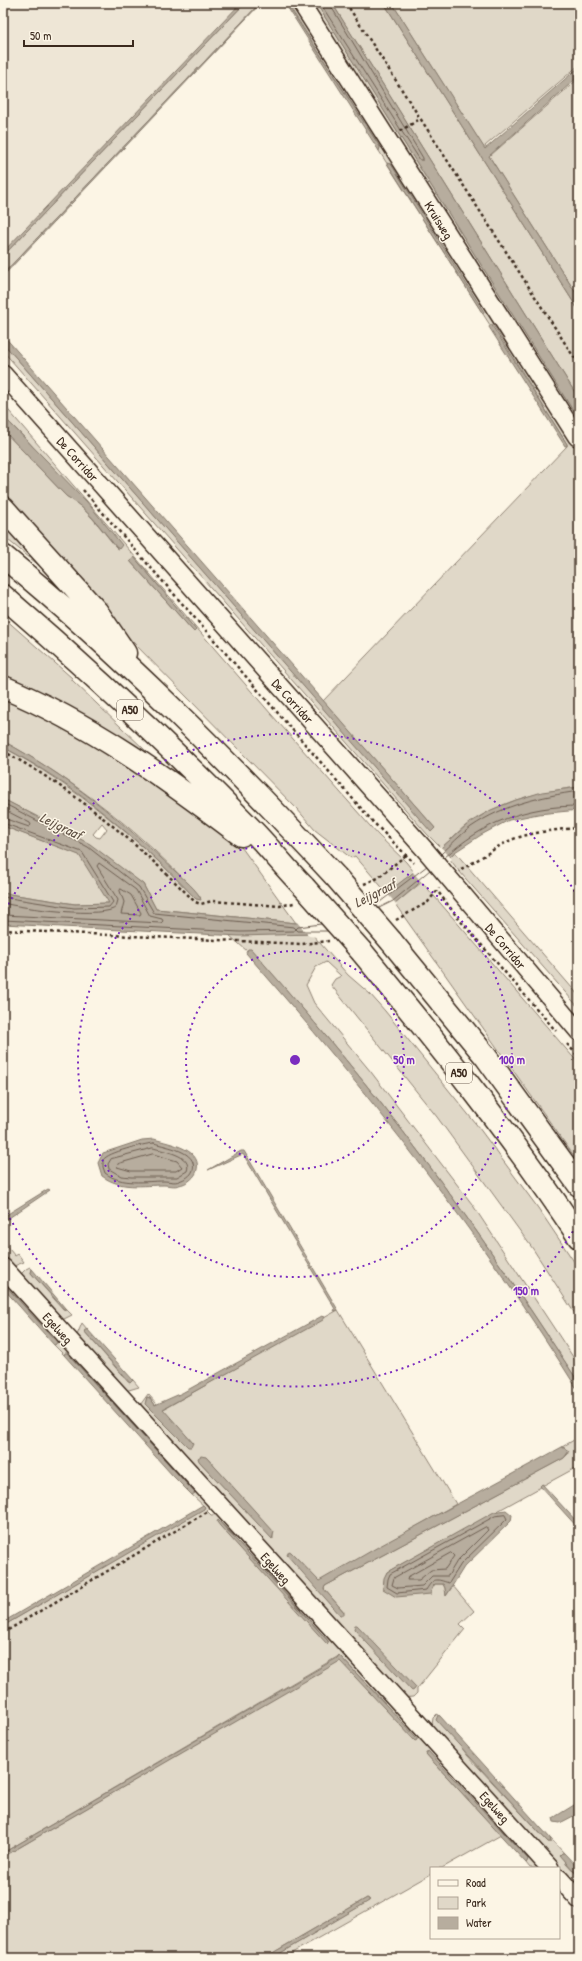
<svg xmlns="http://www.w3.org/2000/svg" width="582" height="1961" font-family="'Patrick Hand',sans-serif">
<rect width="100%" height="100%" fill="#fcf5e5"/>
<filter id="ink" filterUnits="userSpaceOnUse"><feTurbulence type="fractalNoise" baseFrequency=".025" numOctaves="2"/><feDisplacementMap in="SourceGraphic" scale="8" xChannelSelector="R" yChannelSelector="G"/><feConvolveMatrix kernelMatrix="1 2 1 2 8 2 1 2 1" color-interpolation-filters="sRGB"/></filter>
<g filter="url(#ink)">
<path fill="#eee6d6" d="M3 3H241L3 253Z"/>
<path fill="#e0d8c8" stroke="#8e8173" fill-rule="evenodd" d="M245 3H260L3 274V256Z
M284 3H296L579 435V787C538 792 504 800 469 823 459 830 451 840 441 848L427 834 3 351V343L431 831 435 828 323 701 567 446V444L493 325H490L379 151 380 147 288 4 286 5Z
M304 3H316L579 420V434Z
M332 3H384L579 311V399Z
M392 3H579V65L485 146 491 155 579 78V298Z
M3 404 271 714 378 835 406 862 414 872 387 893 355 856 351 858 315 830 297 809 132 641 3 501V430L66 496C87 508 100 528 116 547L119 549 27 440 3 416ZM134 557 196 630 194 632 130 561Z
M3 518 63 585 3 536Z
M3 617 72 678V680L170 774 3 682Z
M3 692 30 704 207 817 242 848 296 923 156 909 143 884 36 816 3 799V747C75 786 140 840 196 899L201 898C146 836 76 781 3 741ZM102 823 107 829 100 838 96 837 93 834Z
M3 826 80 855 110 903 75 904 3 893Z
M455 852 579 996V1008L459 871 449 858Z
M422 882 579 1064V1163L395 904Z
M312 934 348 975 370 994 385 1011 476 1124 538 1208 579 1269V1320L533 1249 437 1117 331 985 335 979 341 976 326 962 316 967 306 985 314 1003 371 1072 472 1204 579 1366V1383C515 1285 449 1188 376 1097 336 1047 294 998 251 950L247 951 229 935Z
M3 1242 15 1256 18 1254 24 1262 9 1268 3 1262Z
M30 1267 32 1269 31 1273 63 1309 65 1310V1308L72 1315 58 1322 18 1277 26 1269Z
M3 1273 210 1501 207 1511 211 1515 223 1514 545 1868H530L526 1863 527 1862 427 1751 426 1754 501 1835 442 1868H431V1874L283 1958H272L370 1900 367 1898 264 1958H3V1857L340 1660 385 1703 339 1655 337 1657 3 1853V1626L205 1507 192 1495 194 1491 67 1353 64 1355 54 1345 56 1342 3 1283ZM218 1520 239 1541 329 1642Z
M338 1310 456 1504 319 1582 291 1552H289L344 1612 324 1589 325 1586 564 1458 568 1454 565 1448 562 1447 579 1437V1466L544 1485 542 1484 540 1486 541 1487 387 1572 383 1584 431 1591 435 1584H443L445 1588 446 1596 453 1586 474 1611 460 1624 465 1629 417 1689V1693L413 1697 400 1698 138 1408 148 1394 157 1404 155 1405 150 1398 147 1397 146 1401 148 1407 193 1443 162 1410ZM206 1457 273 1532V1539L199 1461Z
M82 1323 87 1329 85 1332 128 1382 130 1383 133 1380 139 1387 122 1392 75 1340Z
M437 1714 440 1716 438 1715 467 1755 548 1842H551L550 1838 564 1853H562L566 1863 579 1877V1894L559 1872V1868H555L431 1732 433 1718Z"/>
<path fill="#b7ad9e" stroke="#85796b" d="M241 3H245L3 256V252Z
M260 3H261L3 276V274Z
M316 3H332L579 399V420Z
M384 3H392L485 149 579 67V76L489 156 579 298V311Z
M287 4 380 147 379 151 286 5Z
M387 163 391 164 484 312 483 314Z
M491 324 567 444V446H565L489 327Z
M3 335 435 828 431 832 3 343Z
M3 416 87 502 122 545 119 549 116 547C101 528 87 508 66 496L3 430Z
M134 557 196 630 194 632 130 561Z
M3 741C67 775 122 821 175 871 181 877 200 892 201 900L196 899C140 840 75 784 3 747Z
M579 787V810L538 814 509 820 481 835 455 852 395 904 312 934 240 936 3 924V893L75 904 109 903 79 855 3 826V799L90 844 143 884 156 909 296 923 342 917 370 904 389 891 414 872 468 824 491 810 516 800 542 792Z
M248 949H251C294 998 336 1047 376 1097 449 1188 515 1285 579 1383V1392C482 1236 367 1091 246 953Z
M154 1139C170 1144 205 1149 196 1173 193 1179 186 1184 179 1185 175 1187 169 1185 164 1185 142 1185 121 1190 102 1176L98 1163 103 1153 142 1140Z
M241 1151H244L338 1310 334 1311 335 1309 243 1154 208 1170Z
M48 1189 50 1190 3 1222V1217Z
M32 1269 65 1308V1310L31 1273Z
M3 1283 57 1342 56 1344 54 1345 3 1288Z
M322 1316 325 1317 323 1320 163 1409 193 1443 191 1447H188L145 1404 147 1397 150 1398 155 1405 182 1393Z
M87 1329 133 1380 130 1383 84 1331Z
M65 1353H67L195 1493 192 1495 173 1476 64 1355Z
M562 1447 569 1451 564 1458 325 1586 324 1589 344 1612V1615H340L287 1555 289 1551 291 1552 319 1581 378 1547Z
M201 1456 206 1457 274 1532 272 1539 199 1461 198 1458Z
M542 1484 579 1524V1529L540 1486Z
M203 1505 205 1507 204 1509 3 1626V1622Z
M506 1510 512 1515 511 1521 464 1567 446 1596 445 1588 443 1584H435L432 1587 431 1594 396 1597 383 1589 384 1578 387 1572 494 1512Z
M218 1520 328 1641V1643L327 1644 220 1526 217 1522Z
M355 1625H357L416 1687 414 1690 412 1691 354 1629Z
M339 1655 417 1738V1740L415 1741 340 1661 3 1857V1853L337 1658Z
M438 1715 440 1716 550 1838 551 1842H548L436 1720Z
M428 1751 528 1859 527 1862 526 1863 426 1754Z
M579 1802V1813L560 1823 554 1822 553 1818Z
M562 1853H564L579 1869V1877L560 1855Z
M367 1898 369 1899V1901L272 1958H264Z"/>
<path fill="#fcf5e5" d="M440 846 452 859 423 884 412 871Z
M385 891 397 905 354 931 326 938 309 936 296 921 328 917 350 912 369 902Z"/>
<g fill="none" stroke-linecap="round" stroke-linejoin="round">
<path stroke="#6d5e51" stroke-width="1" d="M320 3 420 160H423V158L329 3
M3 803 88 847 139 887 154 913 294 927 296 929 294 931 240 932 3 920
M3 809 30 823 31 825 29 827 3 818
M3 823 82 852 113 902 109 907 74 908 3 897
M441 854C451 845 460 835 471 827 505 804 539 797 579 791
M444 858C484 822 525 806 579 806
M121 889 131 895 141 913 140 915 121 914 124 902 120 891Z
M3 903C20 908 106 919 116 907L118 900 97 866 99 863 136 890 150 916 162 919 163 921 161 923 3 915
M376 905 427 866
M379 908 393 901 430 870
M321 924 298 927 296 929 298 931H327
M154 1143C166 1147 198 1151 193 1170 191 1176 185 1179 179 1181 175 1183 169 1181 164 1181 145 1181 122 1186 105 1173L103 1167V1160C108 1152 143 1144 154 1143Z
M153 1148C163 1151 193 1155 187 1171L177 1177H131L121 1176 109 1169 108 1164 111 1159Z
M153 1154 177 1161 182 1167 176 1171H131L117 1167 118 1164Z
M505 1515 507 1519 461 1564 449 1583C436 1579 434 1577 426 1590L397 1593 387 1587 388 1579 390 1574 495 1516Z
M486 1527 488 1530 457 1561 448 1576H432L422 1586 398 1588 392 1585 394 1578Z
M451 1553 454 1556 445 1569 431 1570 419 1580H407L408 1577Z"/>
<g stroke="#3b2a1e" stroke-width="20">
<path id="minor" d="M301 3 577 437
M3 374 427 852 579 1032
M3 1267 550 1868
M559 1878 579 1900"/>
</g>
<g stroke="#3b2a1e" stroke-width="25">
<path id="motorway" d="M3 508 97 612 125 653
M3 556C122 654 231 764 336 877
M3 596C89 670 171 747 250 828 269 847 285 868 304 887
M3 687C91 724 166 778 241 835
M391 941 486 1057 579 1185
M362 952C438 1044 513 1137 579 1237"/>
</g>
<path stroke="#3b2a1e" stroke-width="2.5" stroke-dasharray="3 3" stroke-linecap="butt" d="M346 3 579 365
M400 131 420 119
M83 490 373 822 414 863
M3 751C75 790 138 844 195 902L201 904 212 901 280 906 294 903
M461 869C478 861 492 849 509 841 525 833 560 829 579 828
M364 884 378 878 406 855
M439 893 458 918 556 1031
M396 920 428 902 439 888
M3 930 302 944 329 941
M567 1044 579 1057
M3 1633 207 1512"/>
<use href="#minor" stroke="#fcf5e5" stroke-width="17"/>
<use href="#motorway" stroke="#fcf5e5" stroke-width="22"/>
<g stroke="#3b2a1e" stroke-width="25" stroke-linecap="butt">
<path id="motorway-bridge" d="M336 877 391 941
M304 887 362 952"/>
</g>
<use href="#motorway-bridge" stroke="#fcf5e5" stroke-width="22"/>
</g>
</g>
<g fill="none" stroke="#7b2cbf" stroke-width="2" stroke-dasharray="2 4">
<circle cx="295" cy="1060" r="109"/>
<circle cx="295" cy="1060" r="217"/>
<path d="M579 1221A326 326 0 0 1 3 1205M3 915A326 326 0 0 1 579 899"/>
</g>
<g text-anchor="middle" stroke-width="3" stroke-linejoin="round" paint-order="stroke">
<g fill="#fcf5e5" stroke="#75675a" stroke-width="1">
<rect x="117" y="700" width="26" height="20" rx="3"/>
<rect x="446" y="1063" width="26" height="20" rx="3"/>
</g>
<g font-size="12" font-weight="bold" fill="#3b2a1e">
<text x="130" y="714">A50</text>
<text x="459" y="1077">A50</text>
</g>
<g font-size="13" fill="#3b2a1e" stroke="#fcf5e5">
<text transform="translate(439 220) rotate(58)" y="5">Kruisweg</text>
<text transform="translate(78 459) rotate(48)" y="5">De Corridor</text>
<text transform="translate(293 701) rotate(48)" y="5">De Corridor</text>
<text transform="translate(506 946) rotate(50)" y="5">De Corridor</text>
<text transform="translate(58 1328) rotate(48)" y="5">Egelweg</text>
<text transform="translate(276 1568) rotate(48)" y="5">Egelweg</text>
<text transform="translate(495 1807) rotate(48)" y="5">Egelweg</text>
</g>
<g font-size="14" font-style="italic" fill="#605144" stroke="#fcf5e5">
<text transform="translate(61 826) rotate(26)" y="5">Leijgraaf</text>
<text transform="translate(375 893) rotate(-27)" y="5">Leijgraaf</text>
</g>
</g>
<circle cx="295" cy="1060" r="6" fill="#7b2cbf" stroke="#fcf5e5" stroke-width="2"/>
<g font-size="12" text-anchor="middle" font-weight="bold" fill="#7b2cbf" stroke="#fcf5e5" stroke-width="3" stroke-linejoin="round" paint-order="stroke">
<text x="404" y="1064">50 m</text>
<text x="512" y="1064">100 m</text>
<text x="526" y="1295">150 m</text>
</g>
<rect width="582" height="1961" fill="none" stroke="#fcf5e5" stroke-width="16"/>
<rect x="8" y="8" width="566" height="1945" fill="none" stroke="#3b2a1e" stroke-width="1.5" filter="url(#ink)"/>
<rect x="430" y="1867" width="130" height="72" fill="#fcf5e5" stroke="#afa495"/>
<rect x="438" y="1880" width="20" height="6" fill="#fcf5e5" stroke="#afa495"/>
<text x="466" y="1887" font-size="12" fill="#3b2a1e">Road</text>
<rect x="438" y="1897" width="20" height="12" fill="#e0d8c8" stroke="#afa495"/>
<text x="466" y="1907" font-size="12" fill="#3b2a1e">Park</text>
<rect x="438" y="1917" width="20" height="12" fill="#b7ad9e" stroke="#afa495"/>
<text x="466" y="1927" font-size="12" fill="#3b2a1e">Water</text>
<path d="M24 40v6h109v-6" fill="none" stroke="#3b2a1e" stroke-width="2"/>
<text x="30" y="40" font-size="12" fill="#3b2a1e" stroke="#fcf5e5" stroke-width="3" paint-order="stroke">50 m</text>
</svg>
